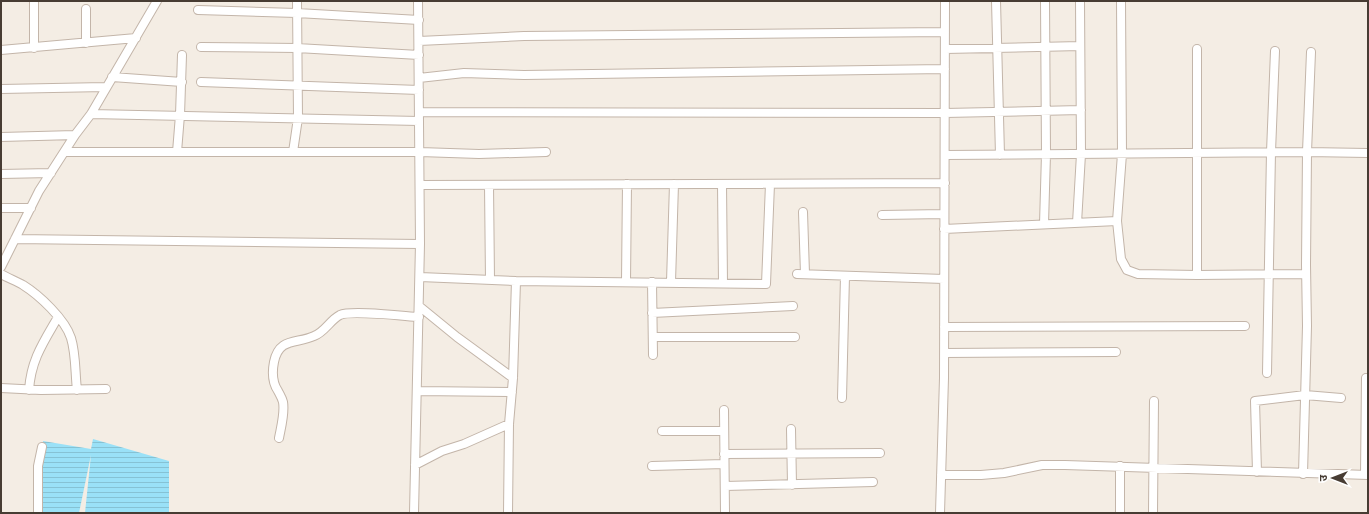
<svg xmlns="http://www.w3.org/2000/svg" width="1369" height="514" font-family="Signika,'Noto Sans Devanagari',sans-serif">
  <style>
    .water { fill: url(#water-rules) }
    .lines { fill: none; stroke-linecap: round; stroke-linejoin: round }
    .street-casing { stroke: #c3b5a9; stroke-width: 10 }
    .street { stroke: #fff; stroke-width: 8 }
  </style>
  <defs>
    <pattern id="water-rules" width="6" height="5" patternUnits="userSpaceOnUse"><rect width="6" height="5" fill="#9ae1f7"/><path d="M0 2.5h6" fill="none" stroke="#86c2d4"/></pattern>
  </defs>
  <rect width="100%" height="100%" fill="#f4ede4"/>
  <path class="water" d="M93,439L169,461V513H85L91,455L79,513H40L43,441L91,449Z"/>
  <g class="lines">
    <g class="street-casing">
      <path id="street" d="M996,1L1000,155
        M1121,1L1122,154L1117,221L1121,259L1127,270L1138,274L1197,275L1306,274
        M86,9V43
        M198,10L297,13L419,20
        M419,41L524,36L945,32
        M201,47L297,48L419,55
        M34,48V1
        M945,49L1080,46
        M1197,49V275
        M1,50L136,38
        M112,77L182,82
        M419,78L464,73L524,75L945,69
        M201,82L419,90
        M1,89L105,87
        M419,112L945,113L1081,110
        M91,114L419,121
        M1,137L75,135
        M65,152H420L479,154L546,152
        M177,152L180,115L182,55
        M293,152L298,118L297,1
        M945,155L1307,152L1368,153
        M1,174L51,173
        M722,184L723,283
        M420,185L945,183
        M489,185L490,280
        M1,208H31
        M803,212L805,274
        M882,215L944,214
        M1077,223L1081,154L1080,1
        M1044,224L1046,154L1045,1
        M944,229L1117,221
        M15,239L420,244
        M1,267L39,191L75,135L91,114L157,1
        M1,274C8,278 16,281 23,285C39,295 65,319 71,338C76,354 75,373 77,390
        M797,274L944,279
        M420,277L516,281L766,284L770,184
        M626,282L627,184
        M652,282L653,355
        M671,282L674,184
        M419,306L457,337L513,378
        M652,313L793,306
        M944,327L1245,326
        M653,337H795
        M944,353L1116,352
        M1267,373L1271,152L1275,51
        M1,388L41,390L106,389
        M29,390C31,360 43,343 58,317
        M417,391L512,392
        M842,398L845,276
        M724,410L725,513
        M791,429L792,485
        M662,431H724
        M279,438C281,427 285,413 283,402C282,398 280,395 278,391C272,382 272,372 274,362C279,337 297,344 314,336C325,332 330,320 340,315C351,310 403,316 419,317
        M724,454L880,453
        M415,465L442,451L464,444L509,424
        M652,466L724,464
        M1120,466V513
        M1257,472L1255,401L1305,395L1341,398
        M1303,474L1307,326L1306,265L1307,152L1311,52
        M941,475H981L1004,473L1042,465H1065L1368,475
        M1365,475L1366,378
        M725,486L873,482
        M38,513V466L42,447
        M414,513L420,244L418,1
        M508,513L509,424L513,378L516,281
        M940,513L944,378L945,1
        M1153,513L1154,401"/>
    </g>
    <use href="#street" class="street"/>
  </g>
  <rect width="1369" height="514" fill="none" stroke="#473c33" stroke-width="4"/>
  <g transform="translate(1333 478) rotate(270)" stroke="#ffffff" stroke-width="3" paint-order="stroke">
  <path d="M0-3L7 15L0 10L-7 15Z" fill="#473c33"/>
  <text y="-6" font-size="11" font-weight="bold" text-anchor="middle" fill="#473c33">उ</text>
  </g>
</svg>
